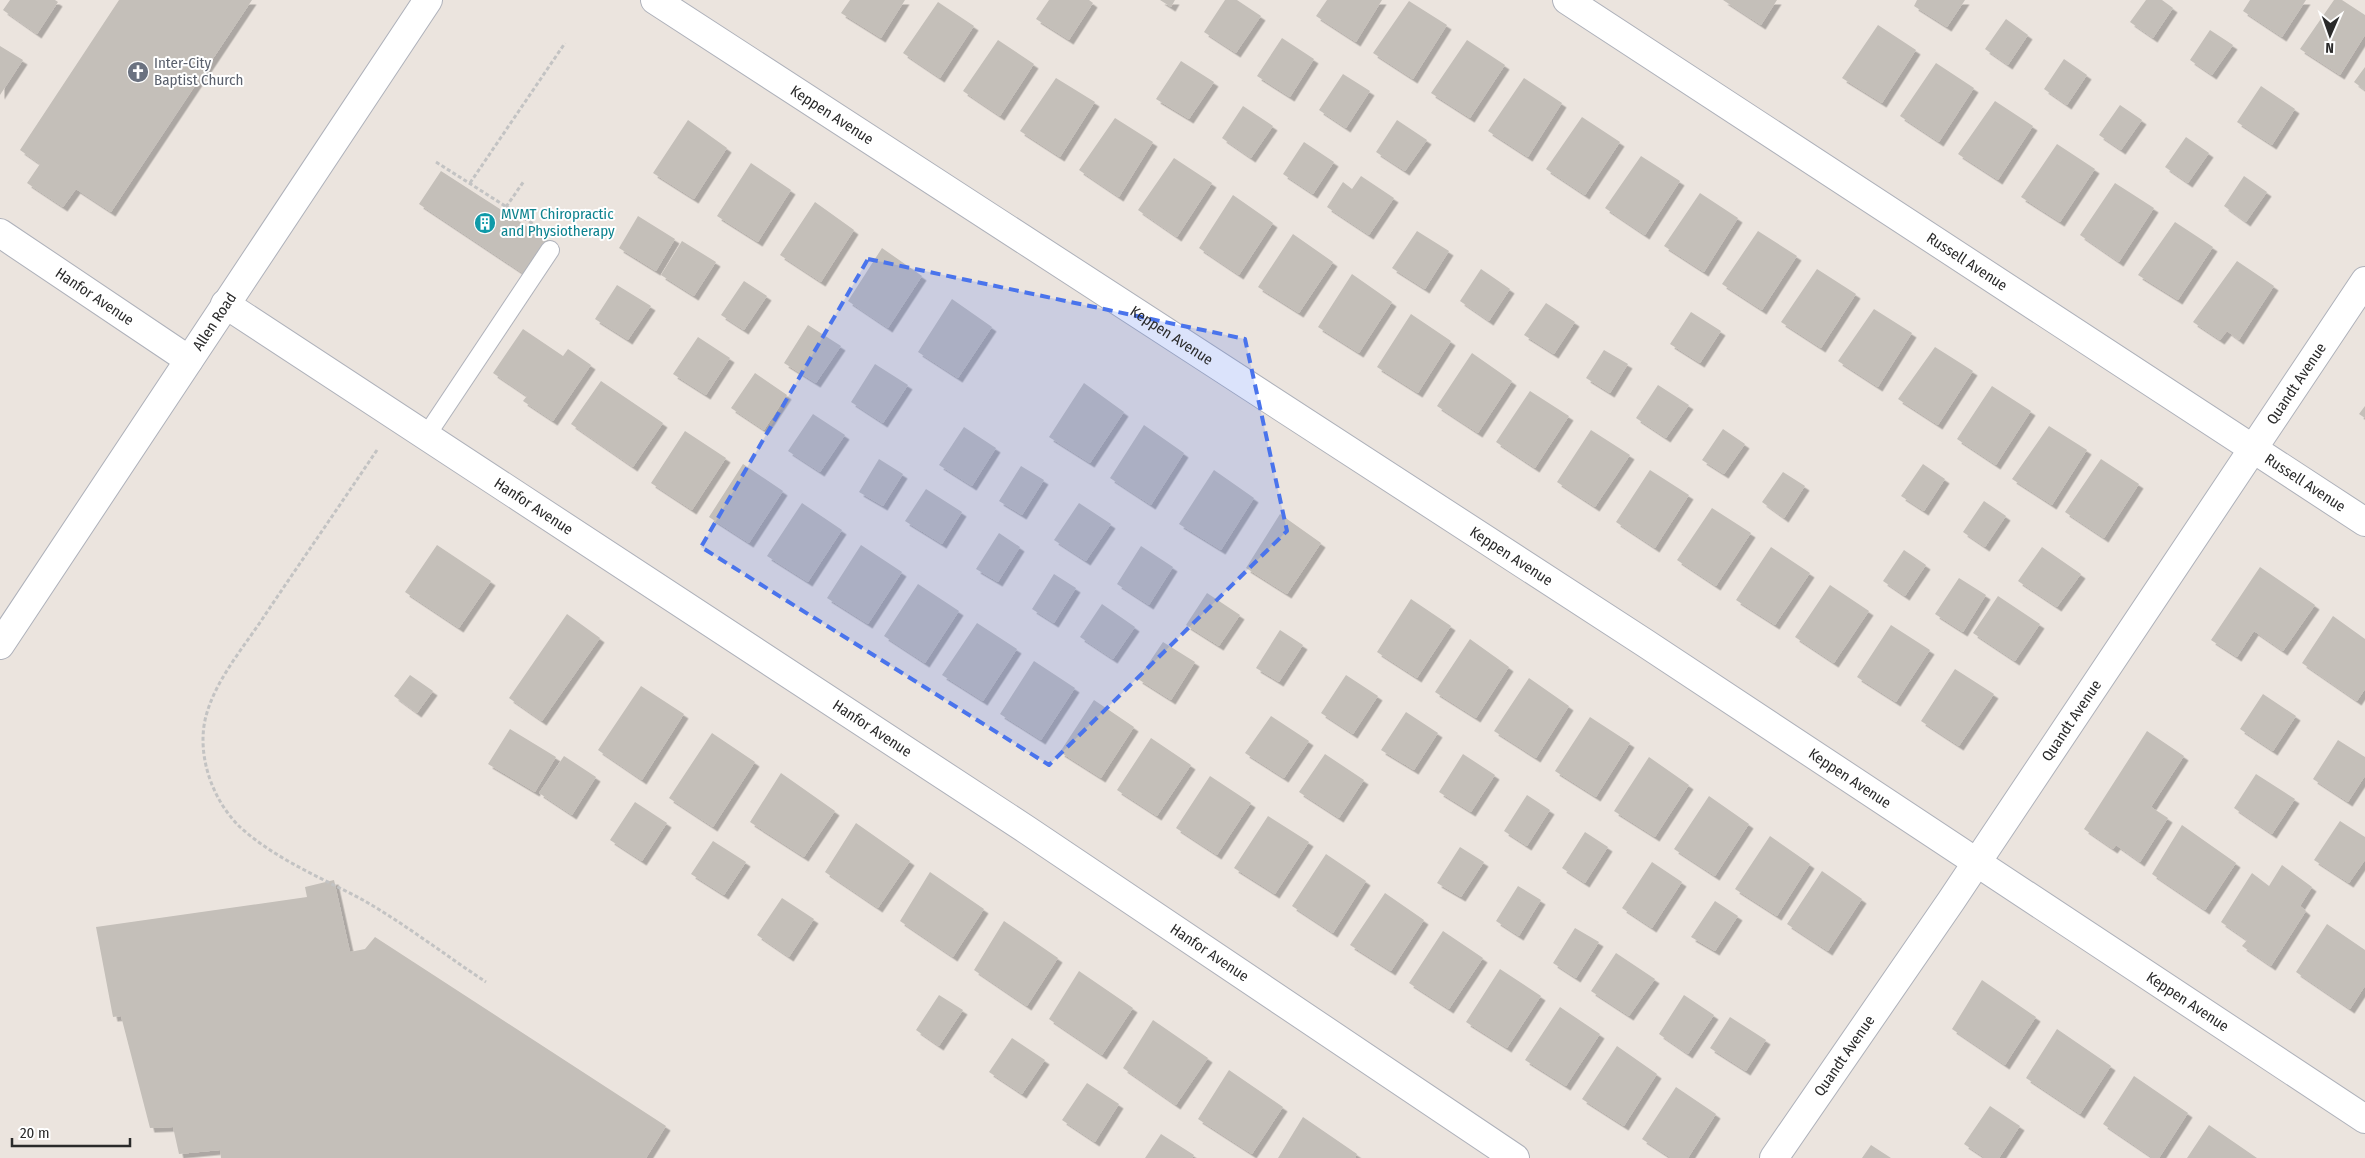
<svg xmlns="http://www.w3.org/2000/svg" width="2365" height="1158" font-family="'Fira Sans Condensed',sans-serif">
  <style>
    .building { fill: #c4bfb9; filter: url(#shadow) }
    .lines { fill: none; stroke-linecap: round; stroke-linejoin: round }
    .lane-casing { stroke: #aeb1ba; stroke-width: 20 }
    .street-casing { stroke: #aeb1ba; stroke-width: 30 }
    .secondary-casing { stroke: #aeb1ba; stroke-width: 30 }
    .path { stroke: #c3c3c3; stroke-width: 3; stroke-dasharray: 4 2.5; stroke-linecap: butt }
    .lane { stroke: #fff; stroke-width: 18 }
    .street { stroke: #fff; stroke-width: 28 }
    .secondary { stroke: #fff; stroke-width: 28 }
    .marked { fill: #4a74ec; fill-opacity: 0.2; stroke: #4a74ec; stroke-width: 4; stroke-dasharray: 10 6; stroke-linejoin: round }
    .labels { text-anchor: middle; stroke-width: 4; stroke-linejoin: round; paint-order: stroke }
    .worship-label { font-size: 15px; fill: #5b616d; stroke: #fff; text-anchor: start }
    .street-label { font-size: 15px; fill: #2a2a2a; stroke: #fff }
    .culture-label { font-size: 15px; fill: #0d838f; stroke: #fff; text-anchor: start }
  </style>
  <defs>
    <filter id="shadow"><feDropShadow dx="4.5" dy="4.5" stdDeviation="0" flood-color="#0004"/></filter>
  </defs>
  <rect width="100%" height="100%" fill="#ebe4de"/>
  <path class="building" d="M10,0H55L58,2L37,34L3,10Z
    M119,0H252L111,212L76,189L63,207L27,183L40,164L20,150Z
    M850,0H905L881,38L841,13Z
    M1049,0H1089L1093,3L1069,40L1036,19Z
    M1160,0H1175L1171,7Z
    M1225,0H1237L1261,16L1236,53L1204,32Z
    M1327,0H1382L1356,42L1316,16Z
    M1723,0H1777L1761,25Z
    M1917,0H1965L1947,27L1914,6Z
    M2146,0H2162L2173,8L2153,38L2130,22Z
    M2250,0H2306L2282,37L2243,11Z
    M2334,0H2342L2365,15V35L2340,75L2300,49Z
    M1409,1L1447,25L1413,79L1373,53Z
    M938,2L974,26L940,78L903,53Z
    M2006,19L2028,35L2008,65L1985,49Z
    M1878,25L1916,50L1882,103L1842,78Z
    M2210,30L2233,45L2212,75L2190,60Z
    M1282,38L1314,59L1290,97L1257,76Z
    M998,40L1034,64L1000,116L963,91Z
    M1467,40L1505,65L1470,118L1431,93Z
    M0,46L23,60L0,95Z
    M2064,59L2087,75L2067,105L2044,89Z
    M1181,61L1214,82L1189,119L1156,99Z
    M1936,63L1974,88L1939,142L1900,116Z
    M2365,67V90L2354,82Z
    M1343,74L1370,91L1346,128L1319,110Z
    M1056,78L1095,102L1060,157L1020,131Z
    M1524,78L1562,103L1528,157L1488,131Z
    M2261,86L2295,109L2272,145L2237,122Z
    M1995,101L2033,126L1998,180L1958,154Z
    M2120,105L2142,120L2121,150L2099,135Z
    M1243,106L1273,126L1251,158L1222,138Z
    M1582,117L1620,142L1585,195L1546,169Z
    M1115,118L1153,142L1119,197L1079,170Z
    M688,120L727,148L694,199L653,173Z
    M1397,120L1427,140L1405,171L1376,152Z
    M2186,137L2209,153L2188,183L2165,167Z
    M1304,142L1334,162L1313,194L1283,174Z
    M2057,144L2095,169L2060,222L2021,197Z
    M1641,156L1680,181L1645,235L1605,208Z
    M1174,158L1212,183L1177,237L1138,210Z
    M751,163L791,190L758,242L717,216Z
    M441,171L551,242L527,276L419,204Z
    M1361,176L1394,198L1369,235L1327,207L1343,182L1352,189Z
    M2244,176L2267,192L2246,222L2224,206Z
    M2115,183L2154,208L2119,262L2080,235Z
    M1700,193L1738,218L1704,272L1664,246Z
    M1233,195L1273,223L1239,275L1199,248Z
    M815,202L854,230L821,282L780,255Z
    M638,216L675,239L656,271L619,248Z
    M2175,222L2213,247L2178,300L2138,275Z
    M1417,231L1449,251L1425,289L1392,268Z
    M1758,231L1797,256L1762,310L1722,284Z
    M1293,234L1333,262L1299,313L1258,287Z
    M682,241L716,262L694,296L661,275Z
    M882,248L922,276L888,328L848,301Z
    M2237,261L2274,286L2239,340L2227,331L2220,340L2193,322Z
    M1481,269L1510,289L1489,321L1460,301Z
    M1817,269L1856,294L1821,348L1781,322Z
    M1352,274L1392,302L1359,353L1318,327Z
    M744,281L767,296L744,330L721,315Z
    M617,285L651,306L628,340L595,319Z
    M952,299L992,327L958,378L918,352Z
    M1546,303L1575,322L1554,354L1524,335Z
    M1874,309L1912,333L1878,387L1838,361Z
    M1691,312L1721,331L1700,363L1670,344Z
    M1411,314L1451,341L1418,393L1377,367Z
    M808,325L841,346L816,383L784,363Z
    M523,329L563,356L568,349L591,365L553,421L523,401L527,396L493,373Z
    M698,337L730,358L706,395L673,374Z
    M1935,347L1973,371L1938,425L1898,399Z
    M1604,350L1628,364L1610,393L1586,378Z
    M1472,353L1512,381L1478,433L1437,406Z
    M875,364L908,385L883,423L851,402Z
    M755,373L787,395L764,430L731,408Z
    M601,381L663,423L633,467L571,424Z
    M1084,383L1124,412L1090,463L1049,437Z
    M1658,385L1689,405L1666,438L1636,418Z
    M1992,386L2031,411L1996,465L1957,439Z
    M1530,391L1569,416L1535,468L1496,442Z
    M2365,406V418L2359,414Z
    M813,414L845,435L820,472L788,451Z
    M1144,425L1184,453L1151,505L1110,478Z
    M2049,426L2087,450L2052,505L2012,479Z
    M964,427L996,448L972,486L939,465Z
    M1723,429L1745,444L1724,474L1702,460Z
    M1591,430L1630,455L1595,507L1557,482Z
    M685,431L726,458L692,510L651,483Z
    M879,459L903,474L883,506L859,492Z
    M2101,459L2139,484L2104,538L2065,512Z
    M743,464L783,491L749,543L709,517Z
    M1923,464L1945,479L1924,511L1901,496Z
    M1021,466L1044,480L1022,515L999,501Z
    M1214,470L1254,498L1221,550L1179,524Z
    M1650,470L1689,495L1655,548L1616,522Z
    M1783,472L1805,486L1784,518L1762,502Z
    M926,489L962,512L942,544L905,521Z
    M1984,501L2006,516L1985,547L1963,532Z
    M802,503L842,530L808,582L767,556Z
    M1079,503L1111,524L1086,561L1054,540Z
    M1712,508L1751,533L1716,586L1677,560Z
    M1280,514L1321,543L1287,594L1246,568Z
    M999,533L1020,547L998,582L976,569Z
    M437,545L491,581L459,628L405,592Z
    M861,545L902,572L868,624L827,598Z
    M1141,546L1173,567L1149,605L1117,584Z
    M1771,547L1810,573L1775,625L1736,600Z
    M2042,547L2081,574L2057,607L2018,581Z
    M1904,550L1926,565L1905,596L1883,581Z
    M2260,567L2315,605L2283,651L2254,631L2237,657L2211,640Z
    M1054,574L1076,588L1054,623L1032,609Z
    M1959,578L1986,595L1963,632L1935,614Z
    M918,584L959,611L925,663L884,636Z
    M1830,585L1869,611L1834,663L1795,637Z
    M1207,593L1240,615L1219,646L1186,625Z
    M1998,596L2040,624L2015,661L1973,633Z
    M1411,599L1451,626L1417,678L1377,652Z
    M1102,604L1135,627L1113,659L1080,637Z
    M567,614L600,638L542,721L509,698Z
    M2333,616L2365,639V689L2357,701L2302,663Z
    M977,623L1017,649L983,701L942,675Z
    M1891,625L1930,650L1896,702L1857,677Z
    M1280,630L1303,645L1279,682L1256,668Z
    M1470,639L1509,667L1476,718L1435,692Z
    M1163,642L1195,662L1171,700L1138,679Z
    M1034,661L1075,688L1041,740L1000,714Z
    M1955,669L1994,694L1959,746L1921,721Z
    M410,675L433,691L417,713L394,696Z
    M1346,675L1378,696L1353,734L1321,713Z
    M1529,678L1569,706L1536,758L1494,731Z
    M641,686L684,714L642,780L598,750Z
    M2263,694L2296,716L2273,751L2240,729Z
    M1094,700L1134,727L1101,778L1060,752Z
    M1406,712L1438,733L1414,770L1381,750Z
    M1271,716L1309,741L1284,778L1245,753Z
    M1590,717L1630,743L1596,797L1555,771Z
    M510,729L556,757L535,792L488,764Z
    M2147,731L2184,756L2151,807L2168,818L2140,862L2116,845L2113,849L2084,829Z
    M712,733L755,762L713,827L669,798Z
    M1151,738L1191,765L1157,816L1117,790Z
    M2338,740L2365,757V776L2348,802L2313,779Z
    M1325,754L1364,780L1339,818L1299,792Z
    M1463,754L1495,775L1471,812L1439,792Z
    M564,756L596,777L572,815L539,793Z
    M1649,757L1689,785L1655,837L1614,811Z
    M781,773L835,811L804,857L750,822Z
    M2256,774L2295,799L2272,834L2234,808Z
    M1210,776L1251,803L1217,855L1176,828Z
    M1527,795L1550,810L1527,846L1504,831Z
    M1709,796L1749,824L1715,876L1674,849Z
    M635,802L667,823L642,861L610,840Z
    M1268,816L1309,842L1275,894L1234,868Z
    M2340,821L2365,837V860L2349,883L2314,860Z
    M856,823L910,861L878,908L825,872Z
    M2182,825L2236,863L2205,910L2152,874Z
    M1585,832L1608,847L1585,883L1562,868Z
    M1770,836L1810,864L1777,916L1735,889Z
    M713,841L746,862L724,895L691,874Z
    M1460,847L1484,862L1461,897L1437,883Z
    M1326,854L1366,881L1333,933L1292,906Z
    M1652,862L1682,882L1652,928L1622,908Z
    M2282,865L2312,887L2300,906L2306,911L2271,966L2242,946L2247,940L2221,922L2252,873L2269,886Z
    M1822,871L1862,899L1828,951L1787,924Z
    M930,872L984,909L953,957L900,921Z
    M334,880L350,952L365,949L375,937L666,1126L646,1158H221L220,1150L179,1154L173,1127L150,1128L121,1016L113,1017L96,927L307,897L305,887Z
    M1518,886L1541,900L1519,936L1496,921Z
    M1385,893L1424,920L1391,971L1350,945Z
    M782,898L814,919L789,957L757,935Z
    M1715,901L1738,916L1715,951L1691,937Z
    M1004,921L1058,958L1027,1006L974,970Z
    M2327,924L2365,950V986L2350,1009L2296,972Z
    M1575,928L1599,942L1576,978L1553,963Z
    M1443,931L1483,958L1449,1009L1409,983Z
    M1616,953L1655,979L1629,1016L1591,991Z
    M1500,969L1541,996L1507,1048L1466,1022Z
    M1079,971L1133,1008L1102,1055L1049,1019Z
    M1982,980L2036,1017L2005,1065L1952,1029Z
    M939,995L963,1010L939,1046L916,1030Z
    M1684,995L1714,1015L1688,1054L1659,1034Z
    M1560,1007L1600,1034L1566,1086L1525,1060Z
    M1730,1017L1766,1040L1746,1071L1710,1048Z
    M1153,1020L1208,1058L1176,1105L1123,1068Z
    M2057,1029L2111,1066L2080,1114L2026,1078Z
    M1012,1038L1045,1060L1022,1094L989,1072Z
    M1617,1046L1657,1074L1624,1126L1582,1099Z
    M1229,1070L1283,1107L1252,1154L1198,1119Z
    M2134,1076L2188,1113L2159,1158H2153L2103,1124Z
    M1087,1083L1119,1104L1095,1142L1062,1120Z
    M1676,1087L1716,1114L1688,1158H1671L1642,1139Z
    M1990,1106L2020,1126L1999,1158H1985L1964,1144Z
    M1303,1117L1357,1154L1355,1158H1278Z
    M2209,1125L2257,1158H2187Z
    M1161,1134L1194,1155L1192,1158H1145Z
    M1871,1145L1891,1158H1862Z"/>
  <g class="lines">
    <g class="lane-casing">
      <path id="lane" d="M426,436L550,250"/>
    </g>
    <g class="street-casing">
      <g id="street">
        <path id="s1" d="M655,0L1645,643L2365,1119"/>
        <path id="s2" d="M1567,0L2365,522"/>
        <path id="s3" d="M0,233L189,360"/>
        <path id="s4" d="M225,304L1027,830L1515,1158"/>
        <path id="s5" d="M1774,1158L1951,901L2365,281"/>
      </g>
    </g>
    <g class="secondary-casing">
      <g id="secondary">
        <path id="s6" d="M0,645L428,0"/>
      </g>
    </g>
    <path class="path" d="M436,162L535,225
      M470,183L565,43
      M506,207L524,181
      M377,450C340,505 302,560 265,615C244,647 216,679 206,716C196,754 212,800 240,827C275,859 322,878 363,900C405,924 445,955 486,982"/>
    <use href="#lane" class="lane"/>
    <use href="#street" class="street"/>
    <use href="#secondary" class="secondary"/>
  </g>
  <path class="marked" d="M868,259L1245,339L1287,531L1049,765L701,547Z"/>
  <defs>
    <g id="church-disc" transform="scale(1.125)"><circle r="9.5" fill="#6b7280" stroke="#fff"/><path d="M-1.2-6h2.4v3.5h3.3v2.4h-3.3V6h-2.4V-.1h-3.3v-2.4h3.3Z" fill="#fff"/></g>
    <g id="building-disc" transform="scale(1.125)"><circle r="9.5" fill="#0f9aa8" stroke="#fff"/><path d="M-4-6H4V6H1V3H-1V6H-4ZM-2.5-4.3h1.7v1.8h-1.7ZM.8-4.3h1.7v1.8H.8ZM-2.5-1h1.7V.8h-1.7ZM.8-1h1.7V.8H.8Z" fill="#fff"/></g>
  </defs>
  <g fill-rule="evenodd">
    <use href="#church-disc" x="138" y="72"/>
    <use href="#building-disc" x="485" y="223"/>
  </g>
  <g class="labels">
    <g class="worship-label">
      <text x="154" y="68">Inter-City<tspan x="154" dy="17">Baptist Church</tspan></text>
    </g>
    <g class="street-label">
      <text dy="5" stroke="none"><textPath href="#s1" startOffset="211">Keppen Avenue</textPath></text>
      <text dy="5" stroke="none"><textPath href="#s2" startOffset="478">Russell Avenue</textPath></text>
      <text dy="5" stroke="none"><textPath href="#s3" startOffset="114">Hanfor Avenue</textPath></text>
      <text dy="5" stroke="none"><textPath href="#s6" startOffset="388">Allen Road</textPath></text>
      <text dy="5" stroke="none"><textPath href="#s1" startOffset="616">Keppen Avenue</textPath></text>
      <text dy="5" stroke="none"><textPath href="#s5" startOffset="934">Quandt Avenue</textPath></text>
      <text dy="5" stroke="none"><textPath href="#s2" startOffset="882">Russell Avenue</textPath></text>
      <text dy="5" stroke="none"><textPath href="#s4" startOffset="369">Hanfor Avenue</textPath></text>
      <text dy="5" stroke="none"><textPath href="#s1" startOffset="1021">Keppen Avenue</textPath></text>
      <text dy="5" stroke="none"><textPath href="#s5" startOffset="529">Quandt Avenue</textPath></text>
      <text dy="5" stroke="none"><textPath href="#s4" startOffset="774">Hanfor Avenue</textPath></text>
      <text dy="5" stroke="none"><textPath href="#s1" startOffset="1426">Keppen Avenue</textPath></text>
      <text dy="5" stroke="none"><textPath href="#s4" startOffset="1179">Hanfor Avenue</textPath></text>
      <text dy="5" stroke="none"><textPath href="#s1" startOffset="1831">Keppen Avenue</textPath></text>
      <text dy="5" stroke="none"><textPath href="#s5" startOffset="124">Quandt Avenue</textPath></text>
    </g>
    <g class="culture-label">
      <text x="501" y="219">MVMT Chiropractic<tspan x="501" dy="17">and Physiotherapy</tspan></text>
    </g>
  </g>
  <g transform="translate(2330 35) rotate(182)" stroke="#ffffff" stroke-width="4" paint-order="stroke">
  <path d="M0-4L9 19L0 12L-9 19Z" fill="#2a2a2a"/>
  <text y="-8" font-size="14" font-weight="bold" text-anchor="middle" fill="#2a2a2a">N</text>
  </g>
  <path d="M12 1138v8h118v-8" fill="none" stroke="#2a2a2a" stroke-width="2.5"/>
  <text x="20" y="1138" font-size="15" fill="#2a2a2a" stroke="#ffffff" stroke-width="4" paint-order="stroke">20 m</text>
</svg>
